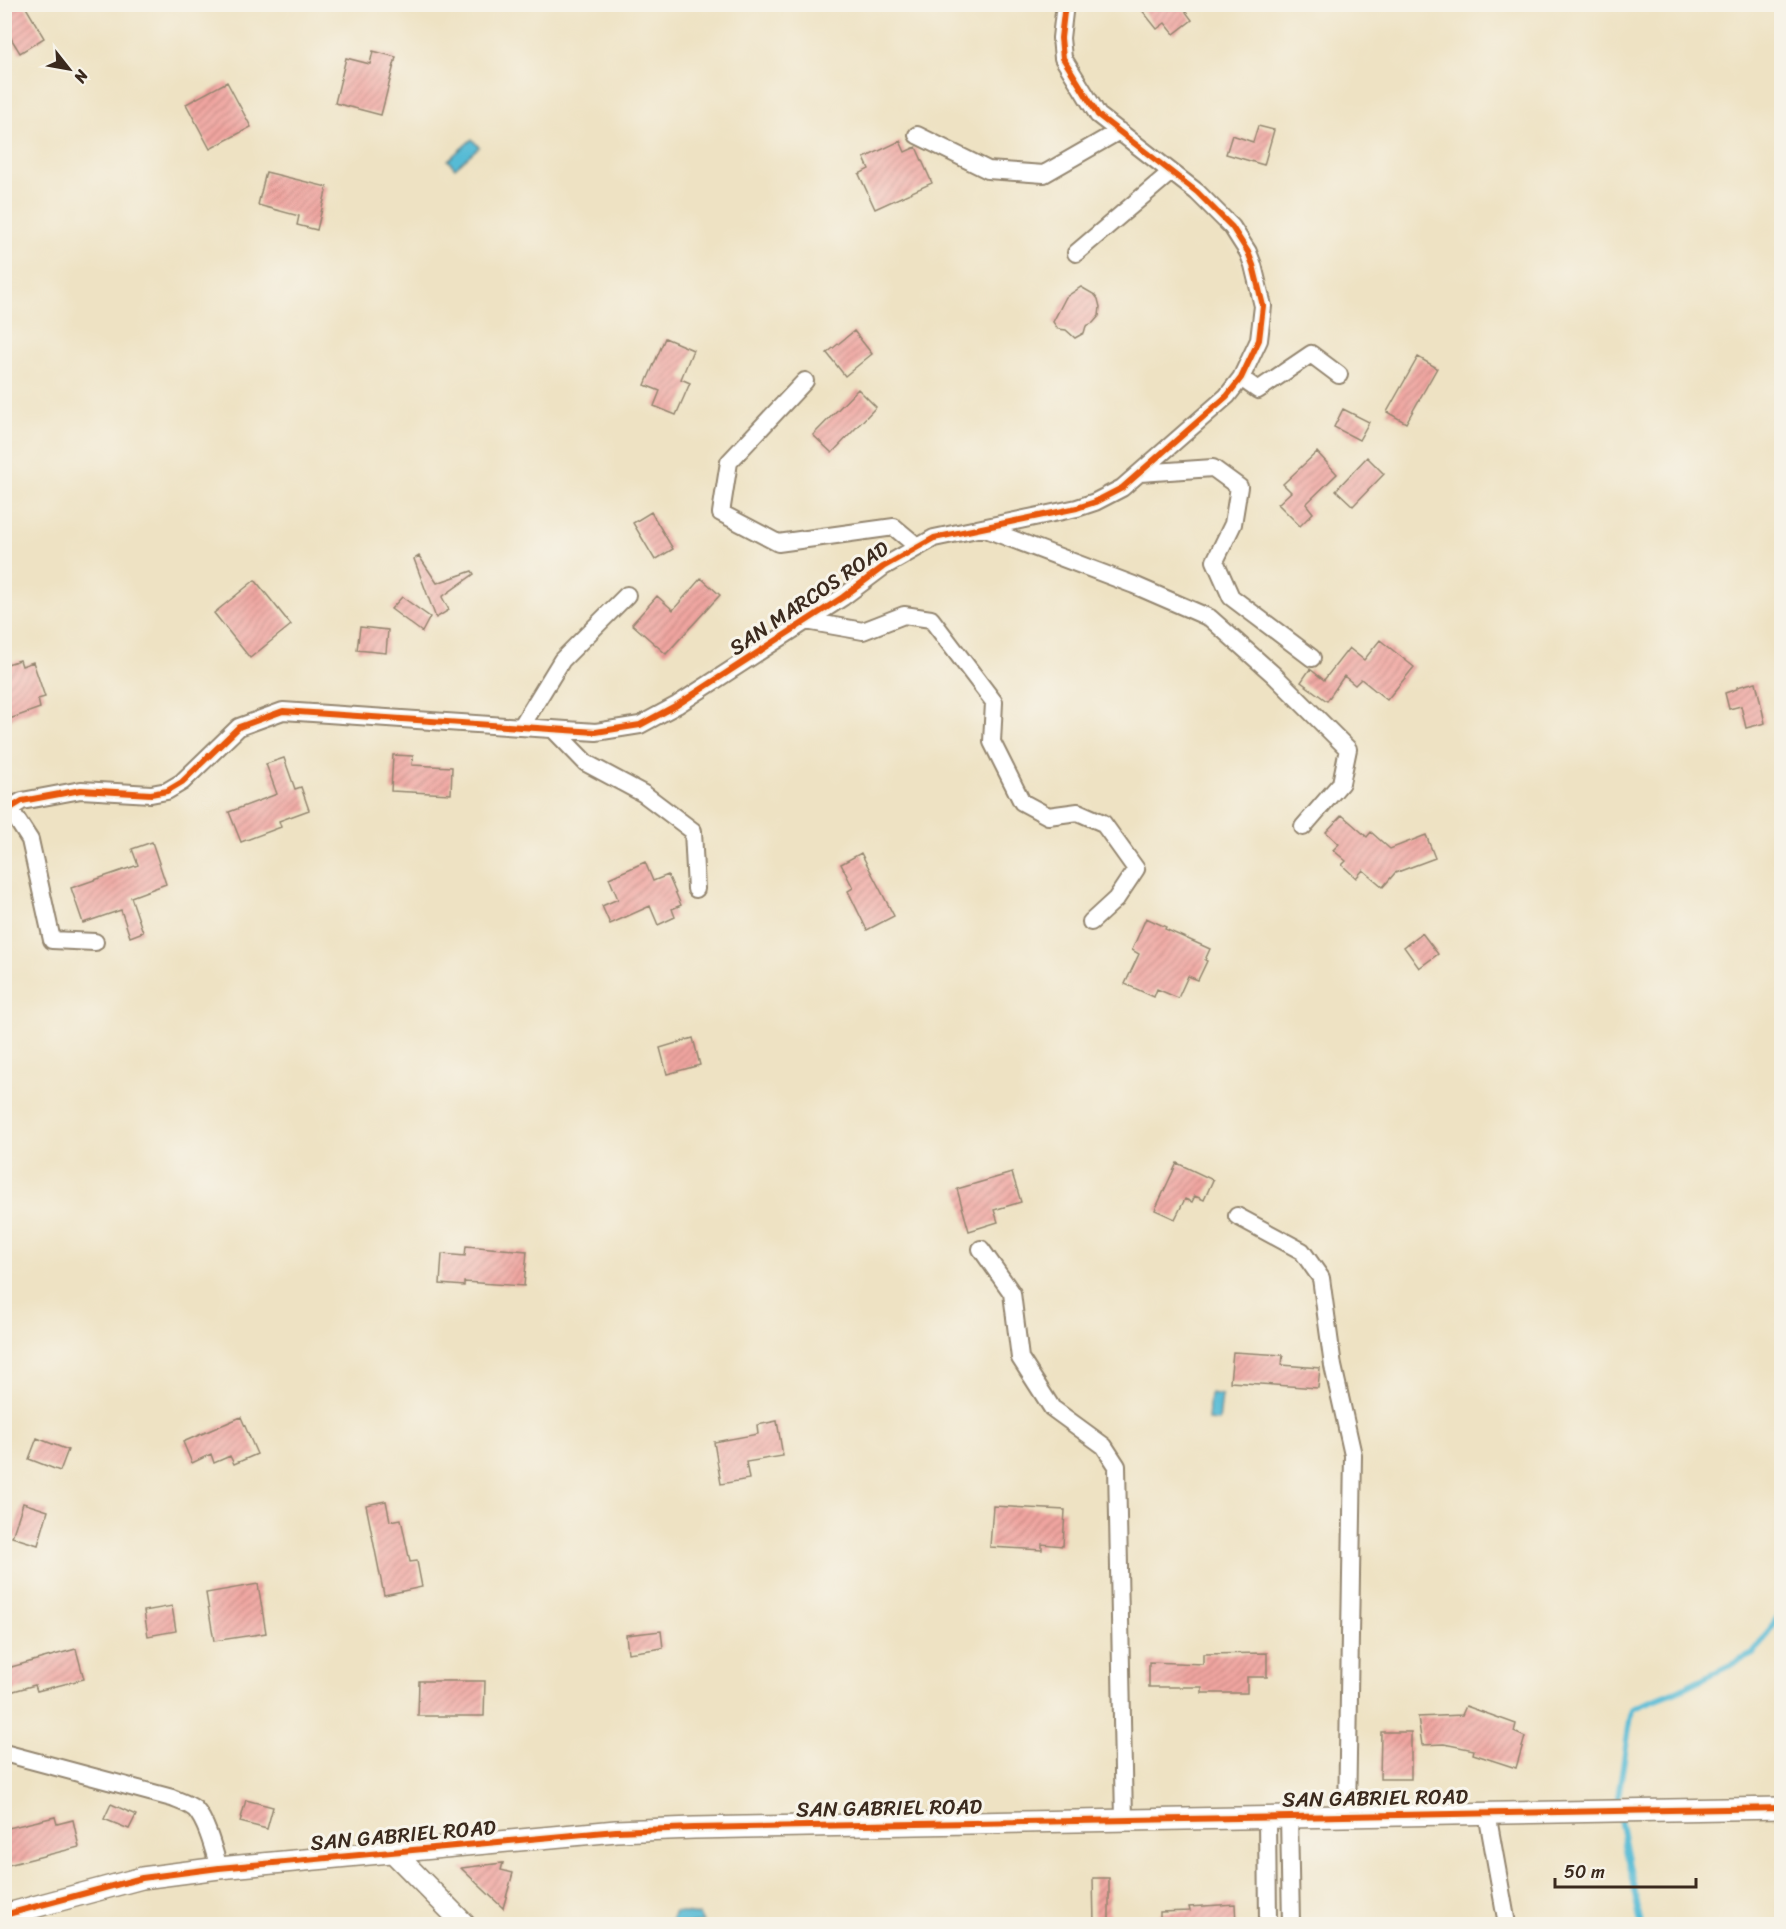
<svg xmlns="http://www.w3.org/2000/svg" width="1786" height="1929" font-family="Sriracha,sans-serif">
  <style>
    .water { fill: #57bbd5; stroke: #49727a; stroke-width: 1.5 }
    .lines { fill: none; stroke-linecap: round; stroke-linejoin: round }
    .stream { stroke: #57bbd5; stroke-width: 6 }
    .building { fill: url(#building-hatch) }
    .minor-casing { stroke: #948670; stroke-width: 20 }
    .tertiary-casing { stroke: #948670; stroke-width: 24 }
    .minor { stroke: #fff; stroke-width: 16 }
    .tertiary { stroke: #fff; stroke-width: 21 }
    .cycleway-casing { stroke: #f7f3e8; stroke-width: 10 }
    .cycleway { stroke: #e8590c; stroke-width: 6 }
    .labels { text-anchor: middle; stroke-width: 6; stroke-linejoin: round; paint-order: stroke }
    .street-label { font-size: 21px; fill: #3b2a1e; stroke: #f7f3e8 }
  </style>
  <defs>
    <pattern id="building-hatch" width="6" height="6" patternUnits="userSpaceOnUse" patternTransform="scale(1.5)"><rect width="6" height="6" fill="#f0a5a0"/><path d="M-1 1l2-2M0 6l6-6M5 7l2-2" fill="none" stroke="#c48782"/></pattern>
  </defs>
  <rect width="100%" height="100%" fill="#f7f3e8"/>
  <filter id="ink" filterUnits="userSpaceOnUse"><feTurbulence type="fractalNoise" baseFrequency=".0167" numOctaves="2"/><feDisplacementMap in="SourceGraphic" scale="12" xChannelSelector="R" yChannelSelector="G"/><feConvolveMatrix kernelMatrix="1 2 1 2 8 2 1 2 1" color-interpolation-filters="sRGB"/></filter>
  <filter id="wash" filterUnits="userSpaceOnUse"><feTurbulence type="fractalNoise" baseFrequency=".008" numOctaves="4" result="noise"/><feDisplacementMap in="SourceGraphic" scale="24" xChannelSelector="R" yChannelSelector="G"/><feGaussianBlur stdDeviation="1.35" result="paint"/><feColorMatrix in="noise" values="0 0 0 0 0 0 0 0 0 0 0 0 0 0 0 0 0 1.4 0 .05"/><feComposite in="paint" operator="in"/></filter>
  <g filter="url(#wash)">
    <rect width="100%" height="100%" fill="#eee2c3"/>
    <path class="water" d="M472,139L479,147L455,168L448,160Z
      M1210,1393L1222,1395L1219,1421L1208,1420Z
      M675,1912L699,1915L703,1923L673,1924L672,1918Z"/>
    <g class="lines">
      <path class="stream" d="M1641,1924L1617,1804L1632,1709L1679,1690L1753,1654L1782,1611"/>
    </g>
    <g id="blocks">
      <path class="building" d="M4,4H24L44,38L20,53L4,27Z
        M1137,4H1180L1192,20L1174,34L1165,23L1157,29Z
        M373,51L396,57L381,115L335,103L346,58L370,64Z
        M227,82L251,127L210,149L186,104Z
        M1258,126L1274,130L1264,165L1226,154L1232,135L1253,142Z
        M900,141L905,152L916,147L932,183L875,209L859,174L869,169L864,158Z
        M266,172L327,187L317,230L297,225L299,216L258,205Z
        M1081,287L1095,295L1098,299L1100,307L1099,316L1093,323L1086,326L1084,333L1075,338L1066,330L1058,329L1053,322L1066,297Z
        M854,331L872,354L845,376L827,353Z
        M665,338L693,350L681,379L690,383L676,415L654,406L660,391L645,385Z
        M1418,357L1437,368L1406,423L1387,412Z
        M858,389L876,407L832,453L813,435Z
        M1343,409L1369,422L1359,440L1334,427Z
        M1317,452L1337,474L1306,504L1313,513L1300,526L1278,504L1291,492L1283,484Z
        M1367,457L1384,474L1353,506L1336,490Z
        M651,512L673,549L655,560L633,523Z
        M419,556L437,583L472,571L474,574L442,597L449,610L436,618L414,559Z
        M701,578L720,595L666,654L632,624L657,596L673,610Z
        M255,580L291,625L250,658L214,613Z
        M402,597L430,617L422,632L391,609Z
        M360,627L388,630L386,653L357,650Z
        M1380,640L1414,667L1387,700L1361,679L1355,685L1344,676L1327,701L1301,682L1310,669L1324,680L1349,648L1364,660Z
        M20,660L22,666L33,662L45,697L38,699L40,708L4,721V665Z
        M1756,682L1765,723L1746,728L1741,706L1729,709L1725,693L1737,689V687Z
        M393,755L413,756L412,765L452,767L451,794L391,791Z
        M284,758L295,789L301,787L309,810L279,821L281,827L241,842L229,812L277,794L266,764Z
        M1342,815L1367,837L1371,832L1390,849L1426,835L1435,858L1395,873L1383,887L1363,870L1356,878L1342,865L1346,861L1333,850L1339,844L1326,832Z
        M152,842L166,884L131,897L143,932L130,937L121,910L83,923L71,888L138,865L132,849Z
        M861,853L894,916L867,930L848,891L853,888L841,864Z
        M645,862L653,881L668,875L681,905L672,909L675,917L658,925L650,906L610,924L602,906L618,899L609,878Z
        M1146,918L1166,927L1165,929L1210,949L1205,960L1207,961L1198,980L1188,976L1178,998L1157,989L1154,997L1125,984L1139,954L1132,950Z
        M1422,933L1438,954L1419,968L1404,947Z
        M693,1038L700,1065L667,1074L660,1048Z
        M1177,1163L1213,1180L1204,1200L1195,1196L1192,1202L1185,1199L1175,1219L1155,1210Z
        M1012,1173L1021,1202L994,1210L998,1222L969,1231L957,1189Z
        M466,1246L527,1251L524,1286L464,1282V1286L440,1284L442,1254L465,1256Z
        M1233,1352L1283,1355L1282,1365L1320,1368L1318,1388L1230,1382Z
        M241,1417L257,1454L234,1464L230,1456L214,1463L211,1454L192,1463L183,1442Z
        M777,1421L783,1456L746,1462L749,1479L721,1484L714,1442L758,1434L757,1425Z
        M37,1438L68,1450L60,1471L29,1459Z
        M386,1501L390,1521L401,1519L410,1562L417,1561L422,1587L384,1595L366,1505Z
        M23,1503L48,1511L38,1545L12,1537Z
        M993,1506L1065,1510L1063,1546L1042,1544V1550L990,1547Z
        M258,1584L266,1633L214,1641L206,1593Z
        M172,1606L176,1631L148,1636L144,1611Z
        M661,1631L663,1648L628,1653L626,1635Z
        M76,1649L84,1679L37,1691L35,1685L10,1692L4,1669Z
        M1267,1653V1677H1247V1693H1202V1687H1149V1662L1203,1664V1654Z
        M419,1681H485L484,1716H418Z
        M1466,1706L1516,1724L1514,1732L1525,1737L1516,1768L1473,1754L1474,1750L1444,1744L1422,1745L1418,1717L1462,1715Z
        M1381,1732H1411V1779H1380Z
        M246,1800L273,1807L267,1829L240,1822Z
        M111,1804L136,1815L129,1829L104,1819Z
        M55,1817L57,1824L73,1820L79,1847L4,1866V1829Z
        M503,1863L501,1870L513,1873L503,1908L461,1868Z
        M1093,1878H1109V1924H1094Z
        M1235,1904L1236,1924H1160V1912L1190,1911L1189,1907Z"/>
    </g>
  </g>
  <g filter="url(#ink)">
    <use href="#blocks" fill-opacity="0" stroke="#948670" stroke-width="1.5"/>
    <g class="lines">
      <g class="minor-casing">
        <path id="minor" d="M917,135L988,170L1044,174L1119,131
          M1076,253L1171,172
          M1241,378L1258,390L1311,354L1339,375
          M805,381L729,462L721,513L778,543L894,527L918,547
          M1140,473L1213,468L1239,487L1233,524L1215,561L1231,597L1312,658
          M983,528L1134,585L1210,618L1274,675L1348,749L1341,783L1303,827
          M806,621L863,631L904,615L931,619L994,702L992,742L1022,802L1048,816L1078,812L1103,823L1136,869L1116,899L1091,922
          M521,727L562,660L627,595
          M553,729L586,763L644,794L693,831L696,889
          M4,796L10,809L30,840L52,940L95,942
          M4,812L22,801L81,790L151,794L167,791L182,782L239,727L283,711L596,732L640,725L677,705L843,597L883,567L934,538L1077,508L1095,502L1122,488L1227,396L1241,378L1259,340L1263,306L1253,265L1248,252L1232,227L1197,192L1098,115L1063,58L1061,38L1065,4
          M1237,1216L1302,1251L1321,1278L1333,1366L1353,1455L1347,1815
          M981,1249L1012,1293L1020,1358L1052,1408L1104,1446L1117,1466L1124,1820
          M4,1753L172,1798C179,1801 189,1804 195,1809C207,1822 214,1851 219,1868
          M1487,1813L1507,1924
          M1289,1816L1291,1924
          M1267,1817L1268,1924"/>
      </g>
      <g class="tertiary-casing">
        <path id="tertiary" d="M394,1853L464,1924
          M4,1915L142,1878L219,1868L616,1831L694,1828L1782,1808"/>
      </g>
      <use href="#minor" class="minor"/>
      <use href="#tertiary" class="tertiary"/>
      <g class="cycleway-casing">
        <path id="cycleway" d="M4,812L22,801L81,790L151,794L167,791L182,782L239,727L283,711L596,732L640,725L677,705L843,597L883,567L934,538L1077,508L1095,502L1122,488L1227,396L1241,378L1259,340L1263,306L1253,265L1248,252L1232,227L1197,192L1098,115L1063,58L1061,38L1065,4
          M4,1915L142,1878L219,1868L616,1831L694,1828L1782,1808"/>
      </g>
      <use href="#cycleway" class="cycleway"/>
    </g>
  </g>
  <g class="labels">
    <g class="street-label">
      <text transform="translate(809 598) rotate(-34)" y="7">SAN MARCOS ROAD</text>
      <text transform="translate(1375 1798) rotate(-1)" y="7">SAN GABRIEL ROAD</text>
      <text transform="translate(889 1808) rotate(-1)" y="7">SAN GABRIEL ROAD</text>
      <text transform="translate(403 1835) rotate(-5)" y="7">SAN GABRIEL ROAD</text>
    </g>
  </g>
  <rect width="1786" height="1929" fill="none" stroke="#f7f3e8" stroke-width="24"/>
  <g transform="translate(69 69) rotate(121)" stroke="#f7f3e8" stroke-width="4.5" paint-order="stroke">
  <path d="M0-4.5L10 22L0 15L-10 22Z" fill="#3b2a1e"/>
  <text y="-9" font-size="16" font-weight="bold" text-anchor="middle" fill="#3b2a1e">N</text>
  </g>
  <path d="M1555 1878v9h141v-9" fill="none" stroke="#3b2a1e" stroke-width="3"/>
  <text x="1564" y="1878" font-size="18" fill="#3b2a1e" stroke="#f7f3e8" stroke-width="4.5" paint-order="stroke">50 m</text>
</svg>
